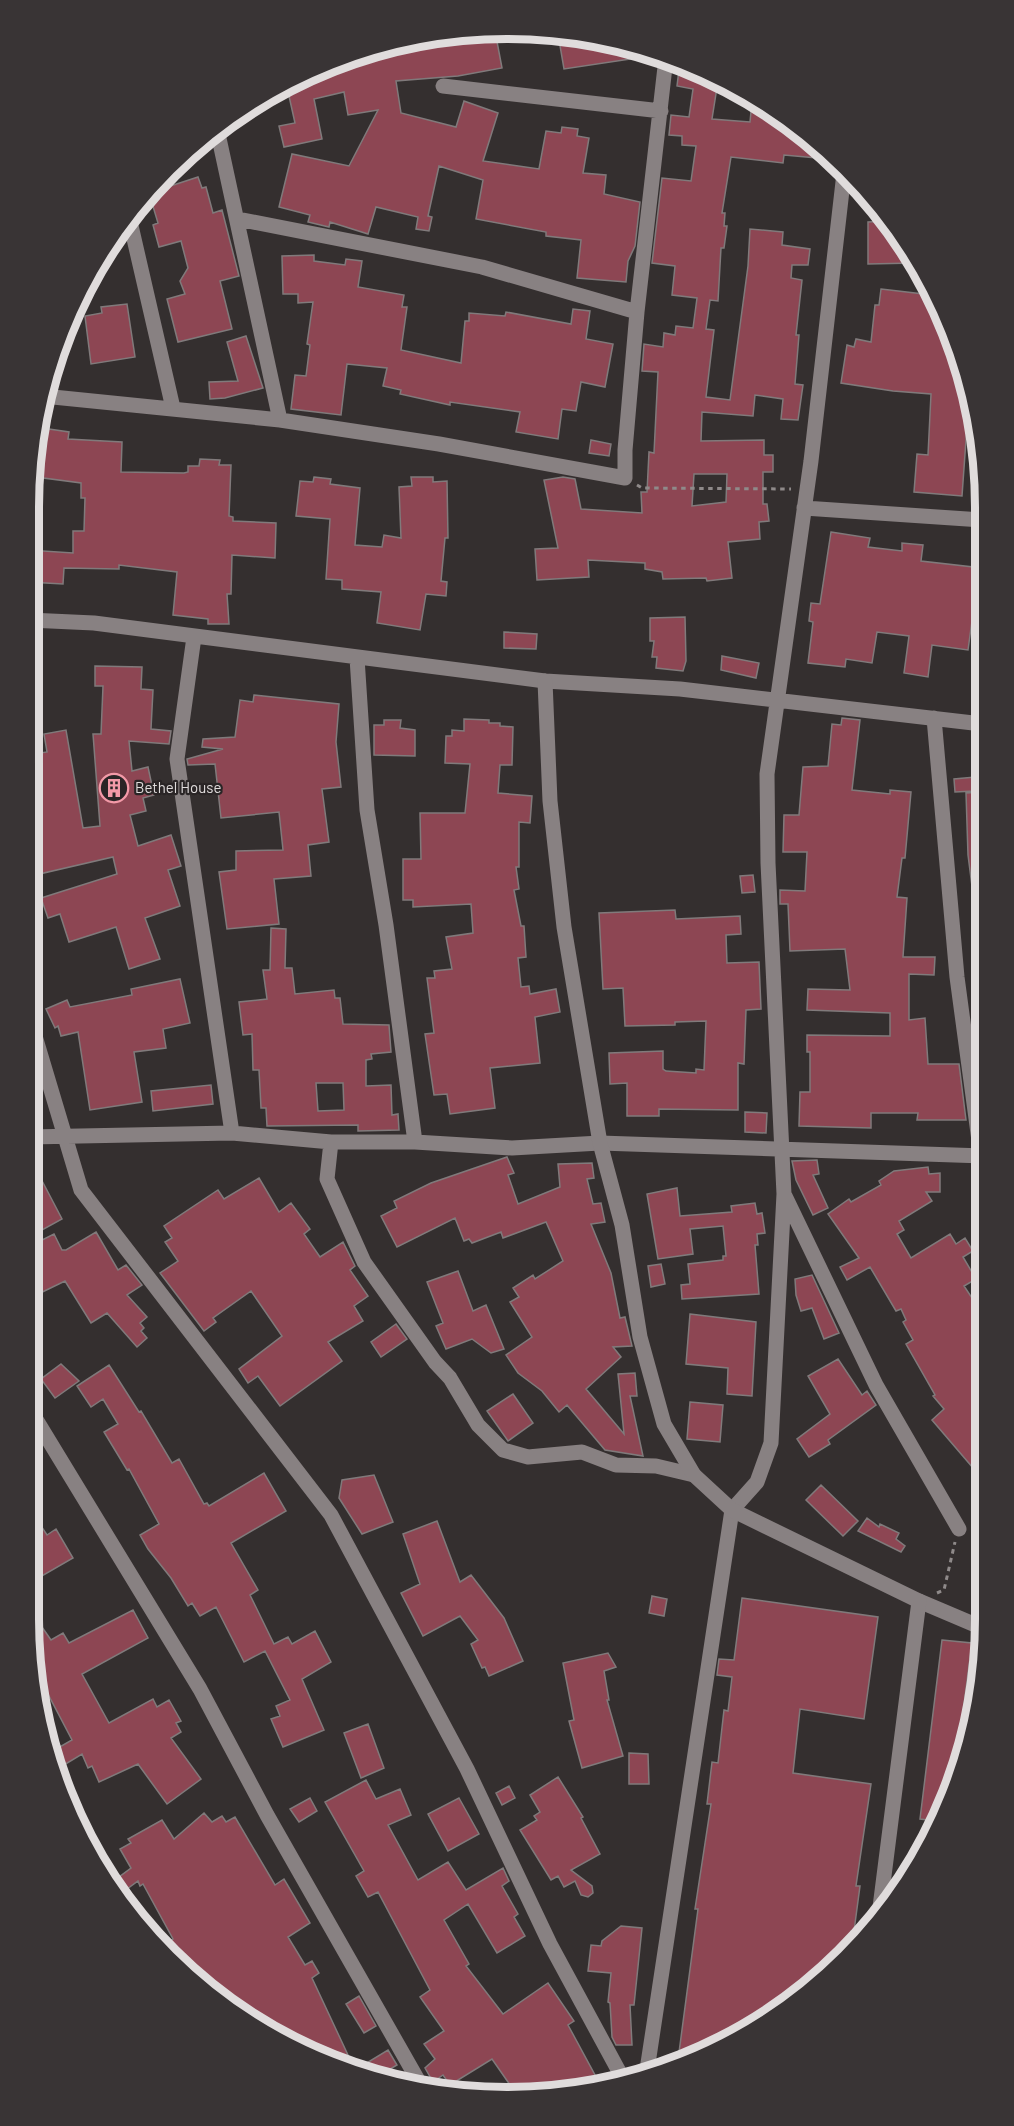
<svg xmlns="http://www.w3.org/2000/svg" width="1014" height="2126" font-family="Barlow,sans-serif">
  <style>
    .building { fill: #8d4653; stroke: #807a7b; stroke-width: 1.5; fill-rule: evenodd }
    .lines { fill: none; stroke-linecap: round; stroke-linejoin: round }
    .path { stroke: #8f8a8a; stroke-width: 3; stroke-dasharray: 4.5 4.5; stroke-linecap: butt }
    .minor { stroke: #888182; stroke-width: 15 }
    .tertiary { stroke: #888182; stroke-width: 15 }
    .labels { text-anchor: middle; stroke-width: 4.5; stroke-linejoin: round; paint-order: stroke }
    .poi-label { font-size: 15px; fill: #e0dcdc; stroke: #2a2526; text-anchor: start }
    .rim { fill: none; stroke: #e0dcdc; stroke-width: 8 }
  </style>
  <rect width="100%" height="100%" fill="#342f2f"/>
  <path class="building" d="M495,31L502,68L458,76L396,81L401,113L456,127L464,101L498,113L483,161L539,169L546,131L561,133L562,127L578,129L577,136L589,138L583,173L606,175L604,194L640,202L635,246L628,261L626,282L577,278L581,240L546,236V232L476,219L483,180L439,166L428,216L432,217L429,231L416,229L418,217L376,207L368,234L330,222L329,227L308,222L310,215L279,207L292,154L349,166L378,110L348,115L344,92L314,99L322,139L284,147L279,126L295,123L289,96L263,103L261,98L324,65L414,38L440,35L441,44L470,42L469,35Z
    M558,34L601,38L657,55L564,69Z
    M680,62L718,81L712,119L750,122L752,101L781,117L779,128L802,131L829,159L784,155L783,163L731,157L722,213H725L724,226H727L724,248H721L718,301L710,300L706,329L714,330L706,397L730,400L748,266L750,229L783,232L782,245L810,249L808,265H792L791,278L802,280L796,335H799L795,384L803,385L798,420L781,419L783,399L755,395L753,416L702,412L701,441L764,440V455H773V472H763V504H767L769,521L759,522L760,539L728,542L732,578L707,581L706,578L663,579L662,572L645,569V563L588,560L589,577L537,580L535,549L558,548L544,480L563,477L575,479L581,509L642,513L641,492H647L649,452L654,453L658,372L642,371L644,344L663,347L664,333L675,335L676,326L693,328L697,298L672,295L675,266L652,263L662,178L691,181L696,146L682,145V136L669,135L671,115L689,117L693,89L677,86ZM694,474H727L726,502L692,506Z
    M198,177L202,188L206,187L213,213L222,210L239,276L220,281L232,329L178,342L167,299L185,294L180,281L188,268L181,241L159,247L153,225L158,223L149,193Z
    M890,221L903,244L914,263L868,264V222Z
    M314,255V261L345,265L346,259L362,261L358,287L404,295L402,307H407L401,350L461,363L465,321H469V313L505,316L506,312L571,324L573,309L590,311L586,339L613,344L605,387L581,382L576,411L562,409L558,439L516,432L520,412L450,402V405L400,394L401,390L383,386L387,368L347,364L341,415L291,409L295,375L306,376L310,345L307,344L313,302L298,303V294H283L282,256Z
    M881,289L932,295L949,324L969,398L962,496L914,492L917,454L928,455L931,394L893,391L841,383L847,345L854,347L856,339L871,342L875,305H879Z
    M127,304L135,357L91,364L85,316L102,313L101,307Z
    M246,336L263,388L225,398L210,399L209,382L238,381L227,342Z
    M42,428L69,432L68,439L122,442L121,472L184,473L188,472V466H199L200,459L220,460L219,465H231L229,516L233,517V521L276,523L275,558L232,555L231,594H227L229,624H208V619L173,615L177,572L119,565V569L64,568L63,584L28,582V550L73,553V531H84L85,498H81V483L36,477L38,463L33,462L35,440H41Z
    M591,440L611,444L609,456L589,453Z
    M314,477L331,479L330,484L360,488L355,545L382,547L384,535L401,538L399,487L412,486L411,477H433V482L447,481L448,538H445L441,581L447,582L446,596L426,594L420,630L377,623L381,592L342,589V580L326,579L330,519L296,516L300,481L313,482Z
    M831,532L870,538L868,547L902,551V543L923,545L921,561L982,568V600L975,599L968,650L932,645L928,677L904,673L909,636L877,632L872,663L846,659L845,667L808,663L813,622L809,621L811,603L820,604Z
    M685,617L686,661L683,671L656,668L657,657H652L654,641H650V618Z
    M504,632L537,634L536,649L504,648Z
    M722,656L759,663L756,678L721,670Z
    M95,666L142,667L141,689L153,690L151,729L171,731L169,744L129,741L132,771L148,767L154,795L143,798L146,811L130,815L138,846L171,835L181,866L168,870L180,906L145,918L160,959L129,969L116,927L69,942L60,914L48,918L41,898L117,874L113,857L35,875L28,852V791L33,790L28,755L47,752L44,734L66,730L83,828L100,826L93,734H101L103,686H95Z
    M254,695L339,704L336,742L341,787L322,789L329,842L308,845L311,876L274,879L279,924L227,929L219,872L236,870V851L283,850L279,812L221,818L215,764L188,765L187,759L223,749L202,747L203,739L235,737L240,700L253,702Z
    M842,718L860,720L852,790L890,794V790L911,792L905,858H902L897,897L907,898L903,957H935L934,975L909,974V1020L925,1018L928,1064H959L966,1120H917L918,1113H871V1128L799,1126L800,1092H810V1052H807V1035L890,1036V1013L807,1010L808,989L850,990L845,949L790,951L788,904H780V890L805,891L807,852H783L784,815H799L803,767L828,766L832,724L841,725Z
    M464,719L489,720V723H500V726L513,727L512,765H500L498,793L532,796L530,823L519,822V867H516L519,889L514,890L521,926H524L526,957L518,958L521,987L529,986L530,994L556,989L560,1012L535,1017L540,1063L490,1068L495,1108L450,1114L447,1094L434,1095L425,1034L434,1033L427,978H435L434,971L452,969L446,937L473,933L471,904L413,907V900H403V859H421L420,813H465L470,764L445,763L446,736H452V730L464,731Z
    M384,720H401L400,728L415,730V756L374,755V725H384Z
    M975,777V791L955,792L954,779Z
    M983,792V901L974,902L968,855L966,793Z
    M753,875L755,892L742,893L740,876Z
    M675,910L676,919L740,916L741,934L726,935L727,963L759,962L761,1009L746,1010L744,1064L738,1063V1110L659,1109V1116H627V1083L610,1084L609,1053L663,1051V1069L666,1071L696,1073V1069L704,1070L706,1021L675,1022V1025L625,1026L623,988L603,989L599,913Z
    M271,928L286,929L285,968H292L295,994L334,990L335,998H340L343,1024L389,1025L391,1052L371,1054L372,1059L366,1060V1086L391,1085L392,1115L398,1114L399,1130L358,1131V1125L267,1126L266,1108H261L259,1070H253L252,1034L243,1035L239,1002L267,999L263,970H270ZM316,1083H343L344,1110L318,1111Z
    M180,979L190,1023L163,1029L166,1048L134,1052L142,1102L90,1110L78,1032L61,1036L58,1026L55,1028L46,1009L67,1000L70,1007L132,995L131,989Z
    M211,1085L213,1104L153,1111L151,1091Z
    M28,1099H42V1116H28Z
    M745,1112L767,1113L766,1133L745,1132Z
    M507,1157L514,1173L508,1175L518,1204L560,1187L558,1164L592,1163L594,1178L587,1179L593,1204L601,1203L605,1222L591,1224L611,1273L620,1318L625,1317L632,1346L613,1347L621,1357L586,1389L624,1434L618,1374L635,1373L637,1396H630L643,1456L605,1450L567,1405L559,1412L542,1391L518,1373L506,1355L532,1337L510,1302L519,1297L513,1288L533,1275L535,1279L563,1261L546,1222L503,1238L501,1232L472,1243L469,1239L464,1241L455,1218L397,1247L381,1216L397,1208L394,1201L431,1183Z
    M817,1160L819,1174L813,1175L828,1208L813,1215L796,1180L792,1161Z
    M928,1167L929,1174L940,1173V1192H926L932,1201L899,1221L904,1230L897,1234L911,1258L950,1234L956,1244L965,1238L973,1251L963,1257L976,1279L964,1286L984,1316L985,1482L932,1420L944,1409L933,1396L935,1395L906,1344L913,1340L903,1322L906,1320L901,1309L896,1311L870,1267L847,1280L840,1267L859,1258L828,1214L849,1199L851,1202L881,1185L879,1181L894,1171Z
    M39,1175L62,1219L42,1230L28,1204V1180Z
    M259,1178L279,1212L291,1203L310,1229L304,1234L320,1257L343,1242L355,1266L350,1270L368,1296L354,1306L363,1321L328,1342L342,1361L280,1406L258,1376L248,1383L239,1369L282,1336L251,1291L213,1318L216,1322L204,1331L160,1273L178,1261L165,1242L172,1238L164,1226L218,1190L224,1199Z
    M677,1188L680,1216L732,1212L731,1206L755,1203L757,1214L762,1213L765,1233L757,1234L758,1245H755L759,1294L682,1299L681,1285L690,1284L688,1264L723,1260V1256H726L723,1226L690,1229L693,1254L658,1259L647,1194Z
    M96,1232L118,1270L126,1265L142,1285L127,1295L147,1317L140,1323L144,1328L141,1331L147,1338L137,1347L107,1313L91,1323L65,1281L28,1299V1247L54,1234L62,1250H66Z
    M661,1264L665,1284L651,1287L648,1266Z
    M458,1271L473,1311L486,1305L504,1349L491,1353L472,1339L446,1349L436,1326L443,1323L427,1282Z
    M812,1275L839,1333L824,1339L812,1308L801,1311L796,1295L795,1279Z
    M690,1314L756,1322L752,1396L727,1394L728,1368L686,1364Z
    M396,1324L407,1339L381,1357L371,1342Z
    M838,1359L862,1395L867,1391L876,1405L828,1440L830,1444L809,1457L797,1439L830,1414L808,1376Z
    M61,1364L79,1381L55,1398L41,1379Z
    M109,1365L139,1412L141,1411L172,1463L179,1459L204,1504L207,1503L209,1506L264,1473L286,1511L231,1543L258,1590L250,1595L274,1644L288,1637L292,1644L315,1631L331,1662L302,1679L324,1730L283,1747L271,1719L280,1716L276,1706L290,1700L265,1651L244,1662L216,1607L200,1616L192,1603L188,1606L171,1578L148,1549L140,1535L159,1524L129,1469L127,1470L104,1432L118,1424L103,1399L91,1407L77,1386Z
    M513,1394L533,1423L508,1441L487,1411Z
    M690,1402L723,1405L720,1442L687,1439Z
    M374,1475L393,1522L362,1534L339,1498L342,1480Z
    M821,1485L858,1521L843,1536L806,1500Z
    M28,1506L47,1535L56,1529L73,1558L28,1584Z
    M867,1518L879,1527L880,1524L899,1533L896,1539L905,1546L901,1552L858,1531Z
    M437,1521L460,1582L471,1575L504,1618L523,1661L489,1676L485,1667L482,1668L471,1644L478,1640L460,1616L423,1636L401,1593L420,1584L403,1534Z
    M652,1596L667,1599L664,1616L649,1613Z
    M742,1598L878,1617L864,1719L800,1709L793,1773L871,1784L856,1886H860L854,1931H851L848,1952L798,1999L719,2048L678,2060L698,1909H695L711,1804H707L712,1762L718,1763L724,1710L728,1711L732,1677L717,1675L719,1659L734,1660Z
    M28,1607L51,1640L63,1633L69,1643L133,1610L148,1638L82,1674L109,1723L153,1699L157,1707L169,1700L181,1721L176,1723L181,1732L171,1738L201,1779L167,1804L138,1764L99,1782L92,1766L88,1768L82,1754L54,1771L51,1752L72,1740L38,1675Z
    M942,1640L972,1643L953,1788L949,1802L937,1821L920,1819Z
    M608,1653L616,1667L604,1671L609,1700H607L623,1756L582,1768L569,1721L574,1720L563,1663Z
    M368,1724L384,1768L361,1778L344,1733Z
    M629,1753L648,1754L649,1784H629Z
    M558,1777L583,1817L581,1818L600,1854L571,1870L592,1886L593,1893L588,1897L581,1895L575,1881L564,1887L558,1876L551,1880L520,1830L537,1820L534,1816L540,1812L530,1795Z
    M366,1780L376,1799L400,1789L411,1815L388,1825L418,1880L448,1862L466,1890L503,1868L509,1881L502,1886L518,1914L514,1917L525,1936L497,1953L468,1904L444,1920L469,1964L466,1966L503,2014L548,1983L574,2021L568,2025L595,2075L562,2093L515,2092L492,2059L450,2085L443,2075L433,2082L425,2068L435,2059L424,2044L444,2031L420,1997L430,1990L378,1892L368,1897L356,1876L364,1871L325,1802Z
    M509,1786L515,1798L502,1805L496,1793Z
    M310,1798L317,1811L299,1822L290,1809Z
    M459,1798L479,1834L448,1851L428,1814Z
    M204,1813L212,1822L222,1816L226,1822L235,1817L275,1885L284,1879L310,1923L288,1937L305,1965L312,1961L319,1973L312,1978L355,2070L324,2061L241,2017L185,1964L170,1941L173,1939L143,1884L140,1886L138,1881L123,1892L115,1880L131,1868L120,1849L131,1843L128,1839L162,1820L174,1839Z
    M621,1926L642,1928L634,2005H630L632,2045H616L612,2037L610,2003L608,2002L611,1973L588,1971L591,1945L601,1946L602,1941Z
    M359,1996L376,2026L364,2033L346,2004Z
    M388,2050L397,2065L377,2077L355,2070Z"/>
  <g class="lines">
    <path class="path" d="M637,485L642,488L791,489
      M937,1593L944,1590L955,1542"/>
    <path class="minor" d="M443,86L661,111
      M217,129L280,420
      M129,217L173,408
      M238,219L482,267L637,312
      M43,396L280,420L439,444L625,478V450L637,312L666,58
      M804,508L982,520
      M29,620L94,623L545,681L680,689L982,724
      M194,637L177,759L232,1133
      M357,658L367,810L386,925L415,1142
      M934,718L957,977L984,1178
      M29,1016L81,1190L331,1515L467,1769L550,1944L622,2077
      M29,1137L232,1133L331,1142H415L512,1148L600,1143L984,1156
      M331,1142L327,1179L364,1262L435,1362L450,1378L478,1425L503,1450L528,1457L582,1452L616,1465L656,1466L694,1475
      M785,1196L876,1385L959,1529
      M29,1408L200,1689L267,1815L423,2089
      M919,1601L985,1629
      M647,2070L732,1510L757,1482L771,1443L784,1194L768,863L767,774L811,461L844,173"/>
    <path class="tertiary" d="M545,681L550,801L564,927L600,1143L622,1225L640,1337L664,1424L694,1475L732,1510L919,1601L879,1915"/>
  </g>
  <defs>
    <g id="building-ring" transform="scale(1.5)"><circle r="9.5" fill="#2a2526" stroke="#f39aa8" stroke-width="1.5"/><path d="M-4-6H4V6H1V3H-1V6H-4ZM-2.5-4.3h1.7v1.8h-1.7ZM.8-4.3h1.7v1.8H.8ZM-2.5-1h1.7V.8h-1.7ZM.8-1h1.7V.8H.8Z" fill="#f39aa8"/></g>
  </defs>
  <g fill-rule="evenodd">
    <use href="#building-ring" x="114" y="788"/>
  </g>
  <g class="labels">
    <g class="poi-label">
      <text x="135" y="793">Bethel House</text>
    </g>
  </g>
  <path d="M0 0H1014V2126H0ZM507 39H507A468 468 0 0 1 975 507V1619A468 468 0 0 1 507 2087H507A468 468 0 0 1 39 1619V507A468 468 0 0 1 507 39Z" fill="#393435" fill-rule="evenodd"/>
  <path class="rim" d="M507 39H507A468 468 0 0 1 975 507V1619A468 468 0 0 1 507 2087H507A468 468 0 0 1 39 1619V507A468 468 0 0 1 507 39Z"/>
</svg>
